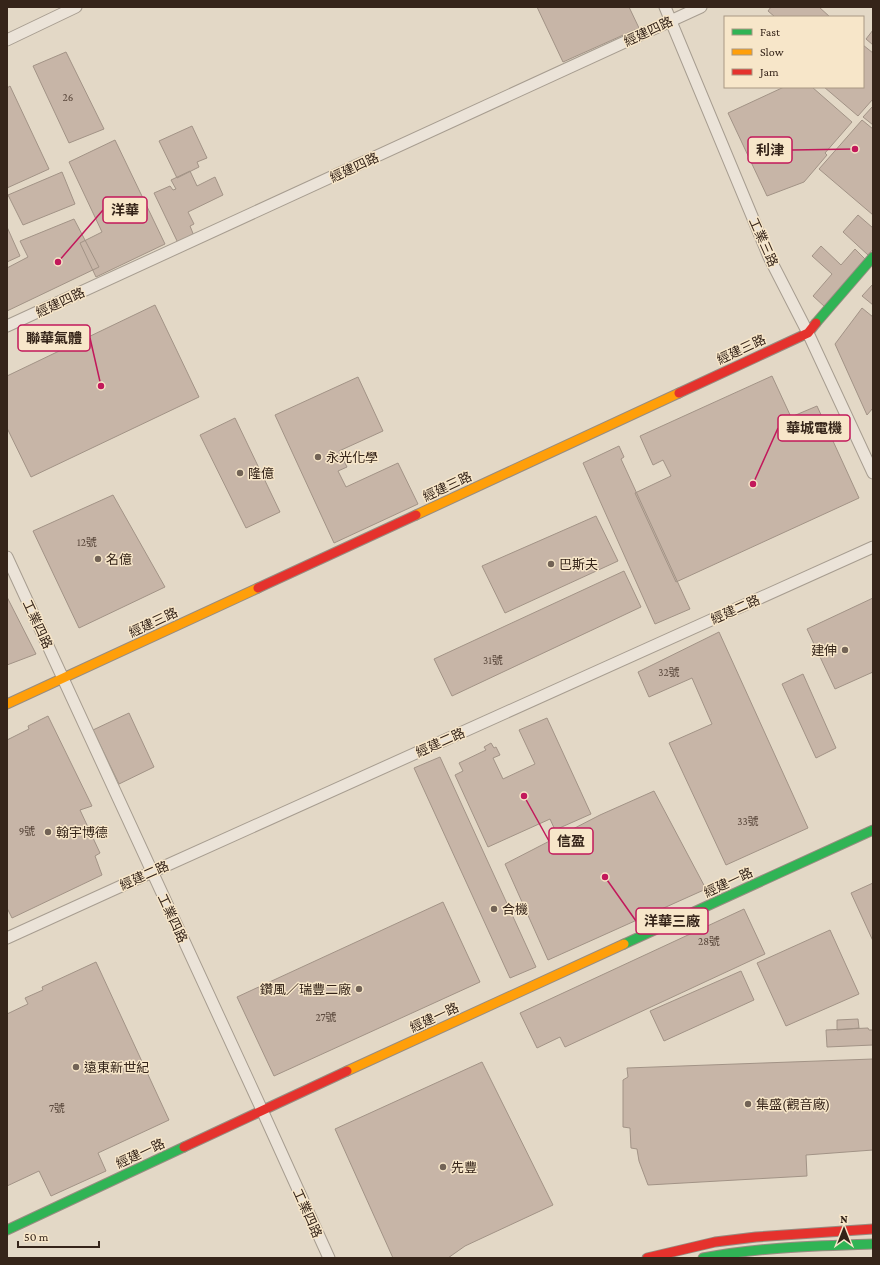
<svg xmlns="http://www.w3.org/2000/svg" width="880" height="1265" font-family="'Crimson Pro','Noto Sans TC',serif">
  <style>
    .building { fill: #c7b5a7; stroke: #a29386 }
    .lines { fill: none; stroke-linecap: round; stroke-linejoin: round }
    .street-casing { stroke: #a79d90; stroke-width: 13 }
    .fast-casing { stroke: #978c80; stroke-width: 11 }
    .slow-casing { stroke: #978c80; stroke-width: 11 }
    .jam-casing { stroke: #978c80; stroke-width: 11 }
    .street { stroke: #ebe3d8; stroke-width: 11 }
    .fast { stroke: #30b455; stroke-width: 9 }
    .slow { stroke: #ff9f0a; stroke-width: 9 }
    .jam { stroke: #e5322d; stroke-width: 9 }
    .poi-dot { fill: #726356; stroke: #f7e6c9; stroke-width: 1.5 }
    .labels { text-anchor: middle; stroke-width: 3; stroke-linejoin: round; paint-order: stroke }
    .number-label { font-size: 11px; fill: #5a483c }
    .street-label { font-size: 13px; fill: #352419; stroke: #f7e6c9 }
    .poi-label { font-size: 13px; fill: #352419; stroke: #f7e6c9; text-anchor: start }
    .leader { fill: none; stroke: #c2185b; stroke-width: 1.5 }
    .callout-dot { fill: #c2185b; stroke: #f7e6c9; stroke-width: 1.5 }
    .callout { fill: #f7e6c9; stroke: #c2185b; stroke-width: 1.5 }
    .callout-label { font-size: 14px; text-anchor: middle; font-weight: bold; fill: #352419 }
  </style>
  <rect width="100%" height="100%" fill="#e3d8c6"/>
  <path class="building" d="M537,7H629L639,28L563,62Z
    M771,7H819L830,17H775L768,11Z
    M873,30V45L866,39Z
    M863,45L873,53V99L858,116L824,87H863Z
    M66,52L104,129L69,143L33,66Z
    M10,86L49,169L7,188V88Z
    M784,87H812L852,122L825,153L827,155L804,182L767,196L728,113Z
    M873,106V125L863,117Z
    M862,120L873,129V215L819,169Z
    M192,126L207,158L197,162L199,167L177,178L159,141Z
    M115,140L165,244L96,277L80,243L102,232L69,162Z
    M190,171L197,186L215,177L223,195L188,212L194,224L190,226L194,236L178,243L154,193L170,186L173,190L176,189L171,180Z
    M62,172L75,204L23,225L8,195Z
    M858,215L873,228V249L868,255L843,232Z
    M74,219L99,267L7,311V268L28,257L20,241Z
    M7,227L20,256L7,262Z
    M821,246L841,265L855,249L867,261L825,307L813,296L832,274L812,256Z
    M873,284V305L862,296Z
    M155,305L199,397L31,477L7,428V376Z
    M862,308L873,317V408L867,415L835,344Z
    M772,376L791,417L817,406L859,498L676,582L635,493L671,476L663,460L653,465L640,436Z
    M358,377L383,431L339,451L347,467L338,471L346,487L398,463L418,504L334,543L275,415Z
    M235,418L280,512L246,528L200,435Z
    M619,446L624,457L621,459L690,609L655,624L583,463Z
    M113,495L165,587L79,628L33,531Z
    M596,516L618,561L505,613L482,566Z
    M624,571L641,607L452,696L434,659Z
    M7,597L36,654L7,665Z
    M873,598V672L835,689L807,629Z
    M719,632L808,828L726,865L669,743L712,724L692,678L649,697L638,672Z
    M803,674L836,748L816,758L782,684Z
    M129,713L154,767L119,784L93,730Z
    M48,716L92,806L80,810L100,853L95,856L102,875L12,918L7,908V740L29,729L28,726Z
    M547,718L591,814L555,830L550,819L488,847L455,775L463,771L459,763L486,750L484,747L491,743L494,748L496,747L500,755L493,758L503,779L535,764L519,730Z
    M440,757L536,967L510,978L414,768Z
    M654,791L706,889L548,960L505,864L600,815Z
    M873,883V941L851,893Z
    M443,902L480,982L274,1076L237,997Z
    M744,909L765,954L565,1047L560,1037L537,1048L520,1013Z
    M830,930L859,994L786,1026L757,963Z
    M96,962L169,1120L98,1153L106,1171L51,1196L39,1171L7,1186V1014L28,1004L25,998L43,990L42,987Z
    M741,971L754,1000L664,1041L650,1011Z
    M858,1019L859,1028L837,1030V1020Z
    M868,1028L869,1030H873V1045L827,1047L826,1030Z
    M873,1059V1150L806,1155L807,1176L648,1185L639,1161L637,1149L631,1148L630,1128L623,1127V1080L628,1077L627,1068Z
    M482,1062L553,1205L465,1246L448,1258H393L335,1129Z"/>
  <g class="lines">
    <g class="street-casing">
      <path id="street" d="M665,7L769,257L808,333L873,473
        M7,40L76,7
        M7,326L701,7
        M7,557L262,1110L329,1258
        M7,938L152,872L873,547"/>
    </g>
    <g class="fast-casing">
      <path id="fast" d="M816,323L873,257
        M624,944L873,830
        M7,1230L184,1147
        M703,1258C759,1247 816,1246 873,1244"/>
    </g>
    <g class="slow-casing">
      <path id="slow" d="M416,515L679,393
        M7,704L258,588
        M347,1071L624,944"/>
    </g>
    <g class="jam-casing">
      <path id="jam" d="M679,393L808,333L816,323
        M258,588L416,515
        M184,1147L347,1071
        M647,1258L715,1242L756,1237L873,1229"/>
    </g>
    <use href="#street" class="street"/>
    <use href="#fast" class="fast"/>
    <use href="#slow" class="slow"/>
    <use href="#jam" class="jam"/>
  </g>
  <g class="poi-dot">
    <circle cx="318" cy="457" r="4"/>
    <circle cx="240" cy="473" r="4"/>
    <circle cx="98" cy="559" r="4"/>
    <circle cx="551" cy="564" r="4"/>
    <circle cx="845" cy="650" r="4"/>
    <circle cx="48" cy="832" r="4"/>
    <circle cx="494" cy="909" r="4"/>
    <circle cx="359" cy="989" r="4"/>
    <circle cx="76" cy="1067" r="4"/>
    <circle cx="748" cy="1104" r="4"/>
    <circle cx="443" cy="1167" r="4"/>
  </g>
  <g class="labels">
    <g class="number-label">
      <text x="68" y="101">26</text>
      <text x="87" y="546">12號</text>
      <text x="493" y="664">31號</text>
      <text x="669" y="676">32號</text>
      <text x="748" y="825">33號</text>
      <text x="27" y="835">9號</text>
      <text x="709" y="945">28號</text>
      <text x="326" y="1021">27號</text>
      <text x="57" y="1112">7號</text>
    </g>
    <g class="street-label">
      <text transform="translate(648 31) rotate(-25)" y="5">經建四路</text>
      <text transform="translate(354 167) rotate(-25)" y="5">經建四路</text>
      <text transform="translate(764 242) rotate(66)" y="5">工業三路</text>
      <text transform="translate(60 302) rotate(-25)" y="5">經建四路</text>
      <text transform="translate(741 349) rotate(-25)" y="5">經建三路</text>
      <text transform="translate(447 486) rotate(-25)" y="5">經建三路</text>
      <text transform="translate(735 609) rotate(-24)" y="5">經建二路</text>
      <text transform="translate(153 622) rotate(-25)" y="5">經建三路</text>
      <text transform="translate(38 624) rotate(65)" y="5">工業四路</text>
      <text transform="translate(440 742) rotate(-24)" y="5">經建二路</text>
      <text transform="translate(144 875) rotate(-24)" y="5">經建二路</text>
      <text transform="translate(728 882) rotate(-25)" y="5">經建一路</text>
      <text transform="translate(173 918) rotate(65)" y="5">工業四路</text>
      <text transform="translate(434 1017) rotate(-25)" y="5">經建一路</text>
      <text transform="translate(140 1153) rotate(-25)" y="5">經建一路</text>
      <text transform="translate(308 1213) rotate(66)" y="5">工業四路</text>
    </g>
    <g class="poi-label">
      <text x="326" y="462">永光化學</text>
      <text x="248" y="478">隆億</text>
      <text x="106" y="564">名億</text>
      <text x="559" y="569">巴斯夫</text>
      <text x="837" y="655" text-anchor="end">建伸</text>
      <text x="56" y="837">翰宇博德</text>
      <text x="502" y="914">合機</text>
      <text x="351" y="994" text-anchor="end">鑽風／瑞豐二廠</text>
      <text x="84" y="1072">遠東新世紀</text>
      <text x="756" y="1109">集盛(觀音廠)</text>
      <text x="451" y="1172">先豐</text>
    </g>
  </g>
  <path class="leader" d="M855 149L792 150M58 262L103 210M101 386L90 338M753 484L778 428M524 796L549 841M605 877L636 921"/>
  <g class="callout-dot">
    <circle cx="855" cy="149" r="4"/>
    <circle cx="58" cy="262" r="4"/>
    <circle cx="101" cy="386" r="4"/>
    <circle cx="753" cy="484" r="4"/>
    <circle cx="524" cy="796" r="4"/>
    <circle cx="605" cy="877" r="4"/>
  </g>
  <g class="callout">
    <rect x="748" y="137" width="44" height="26" rx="4"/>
    <rect x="103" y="197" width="44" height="26" rx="4"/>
    <rect x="18" y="325" width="72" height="26" rx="4"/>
    <rect x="778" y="415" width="72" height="26" rx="4"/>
    <rect x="549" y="828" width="44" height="26" rx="4"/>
    <rect x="636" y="908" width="72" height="26" rx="4"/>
  </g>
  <g class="callout-label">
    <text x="770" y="155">利津</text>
    <text x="125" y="215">洋華</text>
    <text x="54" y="343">聯華氣體</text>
    <text x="814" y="433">華城電機</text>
    <text x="571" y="846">信盈</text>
    <text x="672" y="926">洋華三廠</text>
  </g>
  <rect width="880" height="1265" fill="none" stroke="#352419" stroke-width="16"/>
  <rect x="724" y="16" width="140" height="72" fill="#f7e6c9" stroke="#a99883"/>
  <rect x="732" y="29" width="20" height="6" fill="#30b455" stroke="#a99883"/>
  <text x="760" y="36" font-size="12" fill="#352419">Fast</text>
  <rect x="732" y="49" width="20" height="6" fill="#ff9f0a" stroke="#a99883"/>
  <text x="760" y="56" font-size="12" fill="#352419">Slow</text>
  <rect x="732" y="69" width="20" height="6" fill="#e5322d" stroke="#a99883"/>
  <text x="760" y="76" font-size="12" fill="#352419">Jam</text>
  <g transform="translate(844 1229)" stroke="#f7e6c9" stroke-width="3" paint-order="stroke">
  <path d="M0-3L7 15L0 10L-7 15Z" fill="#352419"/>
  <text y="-6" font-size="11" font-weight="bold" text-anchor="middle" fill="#352419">N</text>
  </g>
  <path d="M18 1241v6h81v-6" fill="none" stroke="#352419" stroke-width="2"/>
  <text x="24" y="1241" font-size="12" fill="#352419" stroke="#f7e6c9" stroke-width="3" paint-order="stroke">50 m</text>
</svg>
